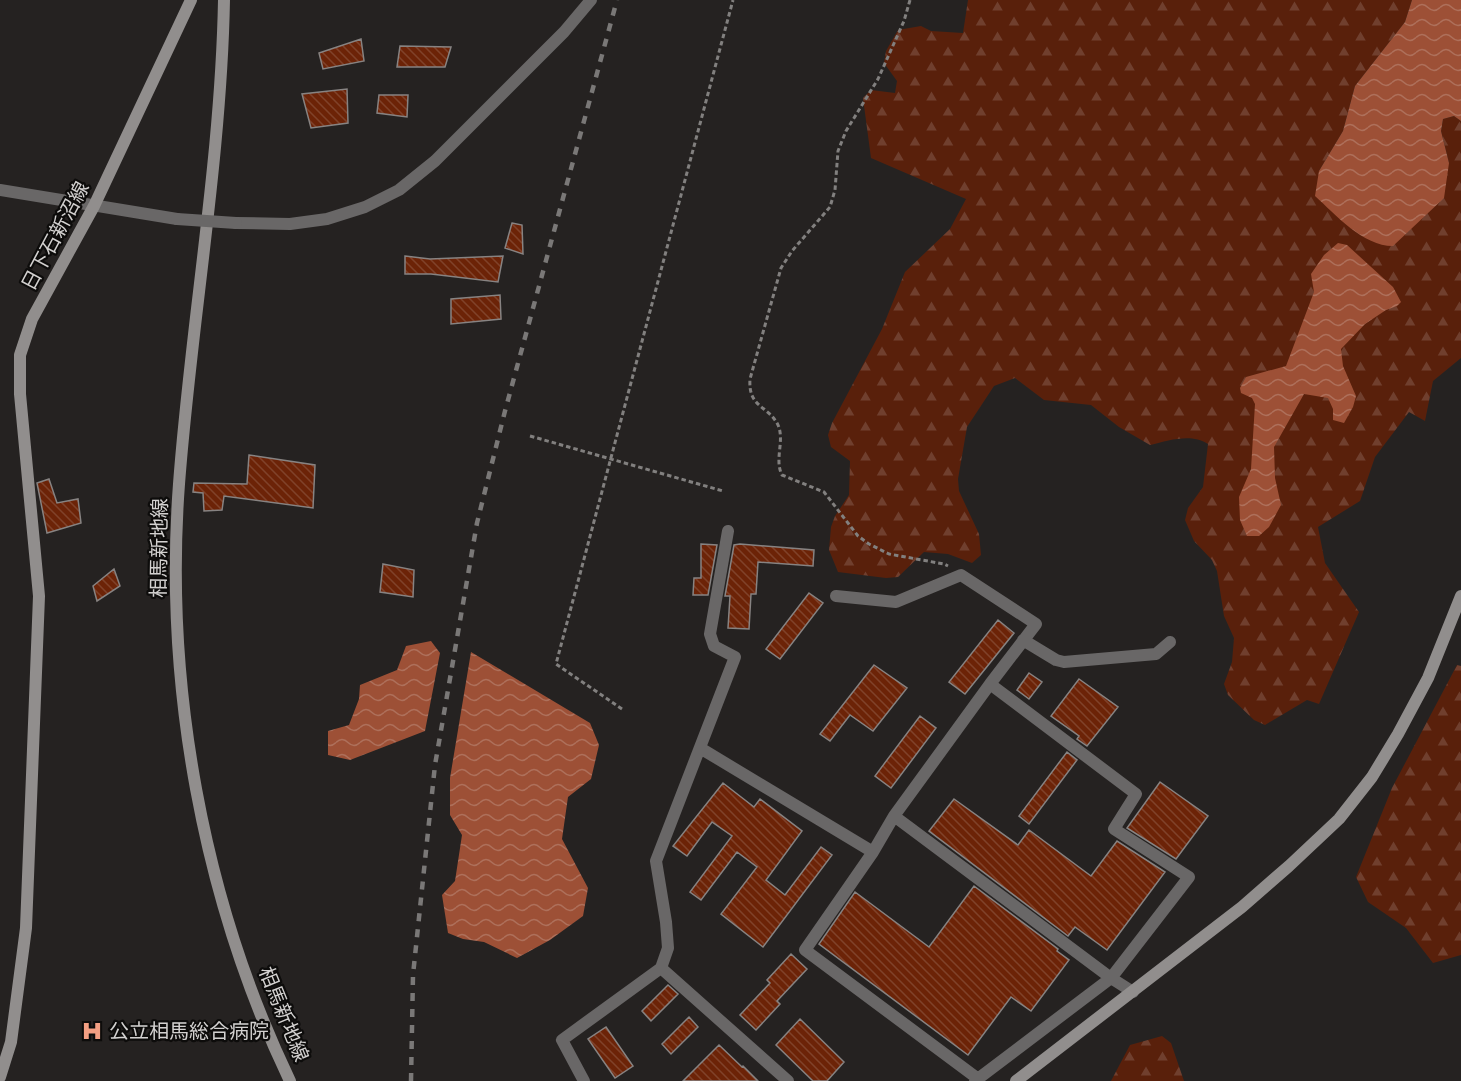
<svg xmlns="http://www.w3.org/2000/svg" width="1461" height="1081" font-family="'DejaVu Sans','Noto Sans JP',sans-serif">
  <style>
    .forest { fill: url(#forest-firs) }
    .water { fill: url(#water-waves) }
    .building { fill: url(#building-back-hatch); stroke: #878382; stroke-width: 1.5 }
    .lines { fill: none; stroke-linecap: round; stroke-linejoin: round }
    .path { stroke: #82807f; stroke-width: 3; stroke-dasharray: 4.5 3; stroke-linecap: butt }
    .street { stroke: #696767; stroke-width: 12 }
    .secondary { stroke: #918e8d; stroke-width: 12 }
    .rail { stroke: #7a7877; stroke-width: 4.5; stroke-dasharray: 8 8; stroke-linecap: butt }
    .street-bridge { stroke: #696767; stroke-width: 12 }
    .labels { text-anchor: middle; stroke-width: 4.5; stroke-linejoin: round; paint-order: stroke }
    .street-label { font-size: 20px; fill: #d3d1d0; stroke: #0d0c0b }
    .poi-label { font-size: 20px; fill: #d3d1d0; stroke: #0d0c0b; text-anchor: start }
  </style>
  <defs>
    <pattern id="forest-firs" width="22" height="20" patternUnits="userSpaceOnUse" patternTransform="scale(1.5)"><rect width="22" height="20" fill="#59200b"/><path d="M5 1l3.5 6h-7zM16 11l3.5 6h-7z" fill="#703f2e"/></pattern>
    <pattern id="water-waves" width="16" height="10" patternUnits="userSpaceOnUse" patternTransform="scale(1.5)"><rect width="16" height="10" fill="#9d5036"/><path d="M0 5q4-4 8 0t8 0" fill="none" stroke="#ae705b"/></pattern>
    <pattern id="building-back-hatch" width="6" height="6" patternUnits="userSpaceOnUse" patternTransform="scale(1.5)"><rect width="6" height="6" fill="#6c2307"/><path d="M-1 5l2 2M0 0l6 6M5-1l2 2" fill="none" stroke="#80422a"/></pattern>
  </defs>
  <rect width="100%" height="100%" fill="#252221"/>
  <path class="forest" d="M968,0H1412L1405,22L1355,86L1343,131L1319,171L1449,163L1441,131L1443,119L1454,116L1461,121V358L1433,381L1425,421L1409,412L1375,457L1360,501L1318,527L1325,563L1359,612L1319,704L1307,700L1265,725L1254,720L1228,695L1224,684L1232,662L1234,638L1224,616L1217,571L1212,560L1194,541L1185,520L1188,508L1203,487L1208,444C1191,433 1170,440 1150,445L1119,427L1091,405L1044,400L1015,378L994,386L967,427L958,479L959,491L979,534L981,555L972,563L948,554L924,552L898,577L886,578L838,572L829,550L831,527L835,516L849,495L850,461L831,447L828,435L832,423L882,329L905,272L950,229L966,199L871,158L863,98L871,90L895,93L897,81L884,63L886,51L898,30L921,26L931,31L963,33Z
    M1457,665L1461,666V955L1433,963L1406,928L1368,902L1356,877L1392,788Z
    M1162,1036L1171,1043L1184,1081H1111L1130,1045Z"/>
  <path class="water" d="M1412,0H1461V121L1454,116L1443,119L1441,131L1449,163L1444,198L1393,246C1363,246 1336,215 1315,196L1319,171L1343,131L1355,86L1405,22Z
    M1338,243L1347,245L1393,287L1401,302L1397,306L1386,310L1365,324L1341,349L1343,366L1356,396L1353,407L1344,423L1333,420V409L1328,398L1304,394L1274,447L1275,478L1281,505L1269,527L1259,536H1247L1240,520L1239,497L1251,469L1255,404L1252,398L1241,393L1240,388L1246,377L1286,366L1314,292L1311,274L1324,255Z
    M431,641L440,653L425,731L350,760L328,755V731L349,725L359,699L360,685L397,670L406,646Z
    M471,652L590,723L599,745L591,779L568,797L562,839L588,888L583,916L550,940L517,958L484,942L463,939L448,933L442,895L455,881L462,835L450,815V778Z"/>
  <path class="building" d="M361,39L364,61L323,69L319,53Z
    M400,46L451,47L445,67H397Z
    M347,89L348,123L311,128L302,94Z
    M379,95H408L407,117L377,113Z
    M512,223L522,225L523,254L505,248Z
    M405,256L430,259L503,256L498,282L431,274H405Z
    M500,295L501,319L451,324V299Z
    M249,455L315,465L313,508L224,496L222,510L204,511L203,493L193,492L194,483L247,484Z
    M49,479L57,503L78,499L81,523L47,533L37,483Z
    M701,544L717,545L708,595H693L694,578H701Z
    M740,544L814,550L813,566L758,562L756,594H751L749,629L728,628L730,596H725L734,545Z
    M383,564L414,570L413,597L380,592Z
    M114,569L120,586L97,601L93,586Z
    M809,593L823,603L780,659L766,649Z
    M998,620L1014,633L965,694L949,682Z
    M874,665L907,688L873,731L850,715L830,741L820,734Z
    M1029,673L1042,682L1029,699L1017,690Z
    M1079,679L1118,707L1087,746L1077,739L1079,736L1051,716Z
    M920,716L936,728L891,788L875,776Z
    M1067,752L1077,760L1029,824L1019,816Z
    M1160,782L1208,816L1176,859L1127,828Z
    M723,783L754,807L760,799L802,831L766,880L785,895L821,847L832,855L763,947L721,914L757,867L737,852L701,900L690,892L732,836L712,822L687,856L673,846Z
    M954,799L1018,845L1029,830L1091,876L1117,841L1165,872L1107,950L1075,927L1068,936L929,831Z
    M974,886L1058,949L1057,951L1069,960L1031,1011L1011,997L968,1055L819,944L855,892L929,947Z
    M791,954L807,969L777,1001L780,1004L756,1030L740,1015L770,983L767,980Z
    M668,985L678,994L651,1021L642,1011Z
    M689,1017L698,1027L671,1054L662,1044Z
    M800,1019L844,1062L827,1081H813L776,1045Z
    M606,1027L633,1066L615,1078L588,1039Z
    M719,1045L742,1067L743,1066L758,1081H683Z"/>
  <g class="lines">
    <path class="path" d="M910,0L904,21L878,79L846,131L838,151L835,190L830,207L792,251L781,268L750,379C748,408 768,405 778,425C785,441 774,459 782,475L824,492L858,536L869,544L889,554L944,564L948,566
      M530,436L723,491
      M622,709L556,664L733,0"/>
    <path class="street" d="M0,190L177,219
      M236,223L290,224L327,219L365,207L399,190L435,161L564,32L591,0
      M836,596L896,602L961,575L1036,624L990,684L894,816L873,852L805,950L977,1078
      M1023,640L1056,660L1064,662L1156,654L1170,642
      M700,748L873,852
      M894,816L1111,978L1133,992
      M661,968L788,1081
      M584,1081L562,1040L661,968L668,948L666,922L656,861L735,657L714,646L710,634L728,531
      M975,1081L1111,978L1189,877L1114,829L1136,794L990,684"/>
    <path class="secondary" d="M224,0C221,161 191,323 179,484C164,685 203,900 290,1081
      M0,1077L11,1042L26,928L39,596L20,394V355L32,319L94,206L191,0
      M1016,1081L1242,907L1289,866L1339,819L1372,777L1398,734L1428,678L1461,596"/>
    <path class="rail" d="M411,1081L413,975L435,765L477,523L505,411L617,0"/>
    <path class="street-bridge" d="M177,219L236,223"/>
  </g>
  <defs>
    <g id="hospital-bare" transform="scale(1.62)"><path d="M-5-5h3v3.5h4V-5h3V5h-3V1.5h-4V5h-3Z" fill="#f39f83" stroke="#0d0c0b" stroke-width="2.5" paint-order="stroke"/></g>
  </defs>
  <g fill-rule="evenodd">
    <use href="#hospital-bare" x="92" y="1031"/>
  </g>
  <g class="labels">
    <g class="street-label">
      <text transform="translate(55 236) rotate(-62)" y="7">日下石新沼線</text>
      <text transform="translate(159 548) rotate(-89)" y="7">相馬新地線</text>
      <text transform="translate(284 1014) rotate(68)" y="7">相馬新地線</text>
    </g>
    <g class="poi-label">
      <text x="109" y="1038">公立相馬総合病院</text>
    </g>
  </g>
</svg>
